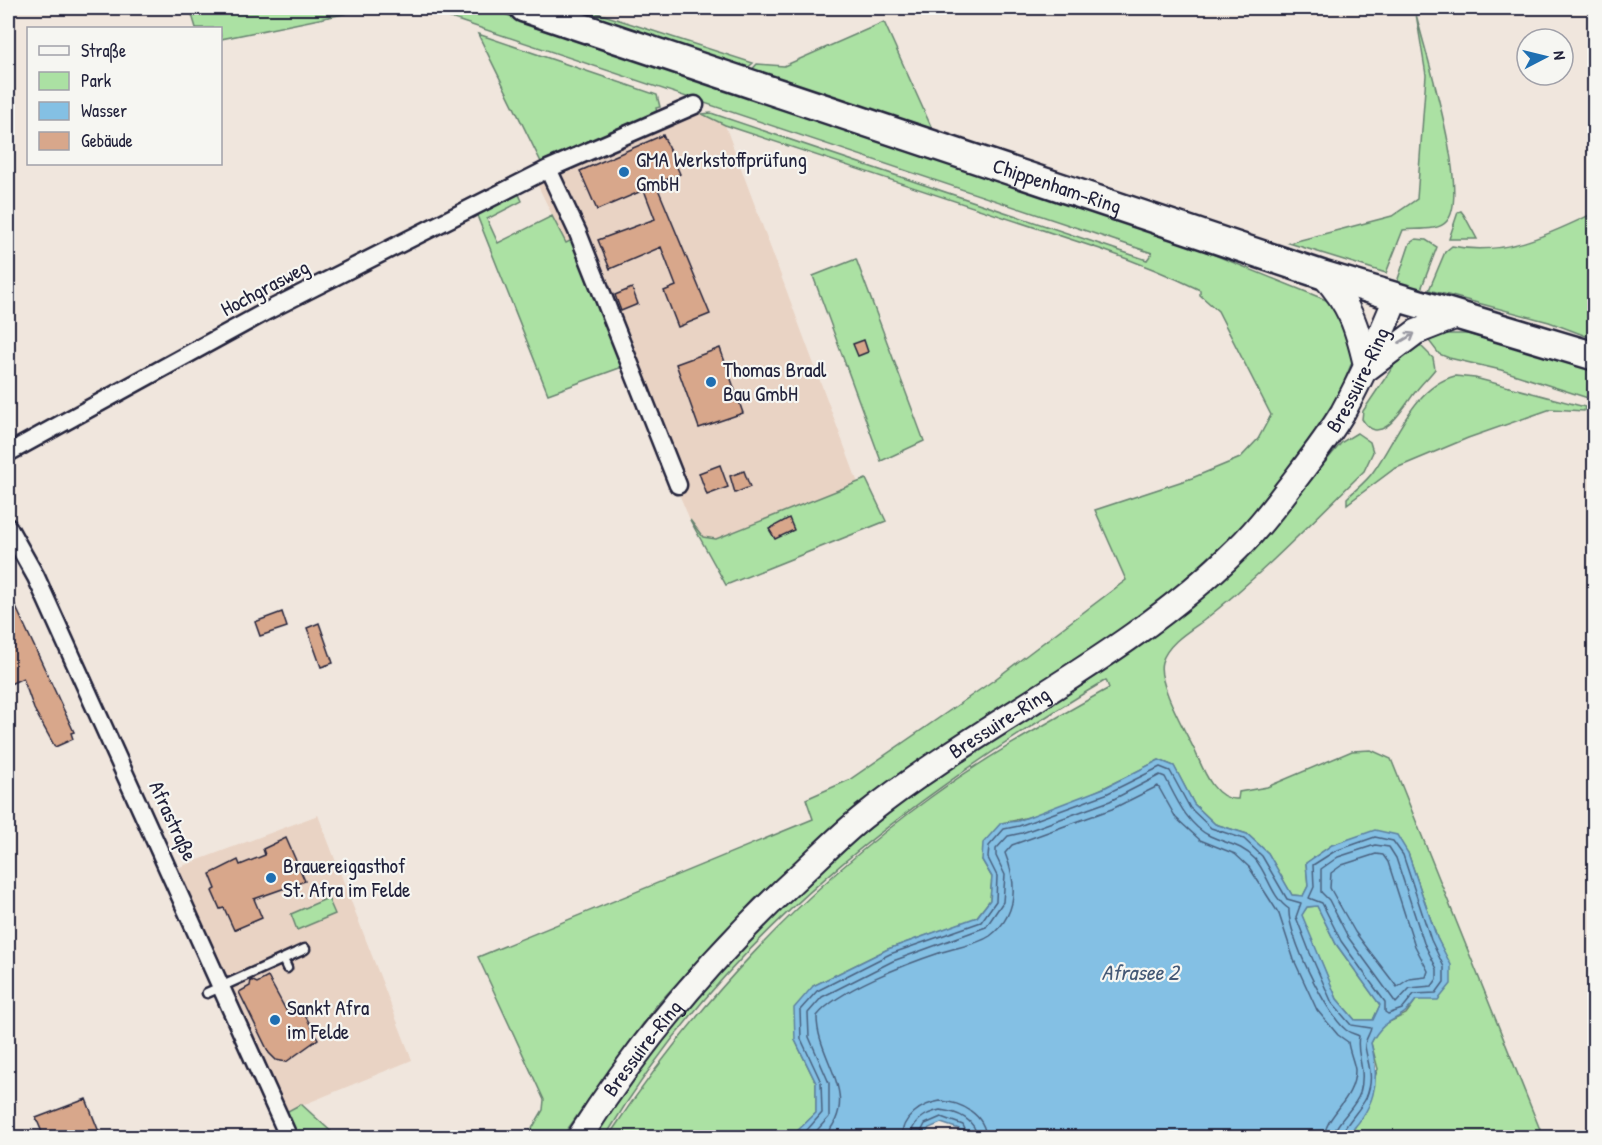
<svg xmlns="http://www.w3.org/2000/svg" width="1602" height="1145" font-family="'Patrick Hand',sans-serif">
  <style>
    .built { fill: #e9d3c4 }
    .green { fill: #abe1a3; stroke: #66826f; stroke-width: 1.5 }
    .water { fill: #84c0e4; stroke: #5d81a0; stroke-width: 1.5; fill-rule: evenodd }
    .lines { fill: none; stroke-linecap: round; stroke-linejoin: round }
    .shore { stroke: #49617f; stroke-width: 1.5 }
    .building { fill: #d8a78b; stroke: #22223b; stroke-width: 1.5 }
    .lane-casing { stroke: #22223b; stroke-width: 13 }
    .street-casing { stroke: #22223b; stroke-width: 21 }
    .secondary-casing { stroke: #22223b; stroke-width: 28 }
    .primary-casing { stroke: #22223b; stroke-width: 32 }
    .lane { stroke: #f6f6f2; stroke-width: 8 }
    .street { stroke: #f6f6f2; stroke-width: 16 }
    .secondary { stroke: #f6f6f2; stroke-width: 24 }
    .primary { stroke: #f6f6f2; stroke-width: 27 }
    .oneway { stroke: #9797a0 }
    .poi-dot { fill: #1f6fb2; stroke: #f6f6f2; stroke-width: 2 }
    .labels { text-anchor: middle; stroke-width: 4.5; stroke-linejoin: round; paint-order: stroke }
    .poi-label { font-size: 21px; fill: #22223b; stroke: #f6f6f2; text-anchor: start }
    .street-label { font-size: 21px; fill: #22223b; stroke: #f6f6f2 }
    .water-label { font-size: 22px; font-style: italic; fill: #445976; stroke: #f6f6f2 }
  </style>
  <rect width="100%" height="100%" fill="#f0e6dd"/>
  <filter id="ink" filterUnits="userSpaceOnUse"><feTurbulence type="fractalNoise" baseFrequency=".0167" numOctaves="2"/><feDisplacementMap in="SourceGraphic" scale="12" xChannelSelector="R" yChannelSelector="G"/><feConvolveMatrix kernelMatrix="1 2 1 2 8 2 1 2 1" color-interpolation-filters="sRGB"/></filter>
  <g filter="url(#ink)">
    <path class="built" d="M695,111L725,125L858,483L716,539L703,537L690,520L625,366L576,238L566,244L530,169Z
      M318,815L412,1060L286,1112L177,868Z"/>
    <path class="green" d="M190,8H373L221,39L220,28H196Z
      M421,8H486L1165,235L1331,302L1339,311L1355,355L1325,428L1270,501L1140,620L823,836L755,899L655,1007L562,1137H527L543,1110L544,1100L478,957L813,819L806,799L849,780L994,680L1126,580L1095,510L1192,478L1240,458L1258,439L1271,415L1218,311L1200,295V290C1167,274 1134,261 1100,249L725,125L702,114L711,113L1147,260L1152,253Z
      M552,8H582L753,63L744,71Z
      M1416,14C1425,52 1471,194 1447,221C1438,232 1416,228 1403,230L1386,273L1289,243L1392,216L1417,199L1426,75Z
      M884,22L934,133L748,74L757,64L784,66Z
      M478,34L657,95L660,107L656,108L658,117L542,164Z
      M518,192L522,201L487,219L498,243L552,216L566,243L576,238L625,366L548,394L476,213Z
      M1461,211L1464,215L1477,239H1449L1458,212Z
      M1594,213V339L1549,322L1429,290L1445,252L1452,246C1504,257 1548,235 1594,213Z
      M1416,239L1426,240L1437,247L1420,292L1399,284L1398,279L1410,243Z
      M856,259L924,441L881,461L813,276Z
      M1438,334H1468L1594,370V400L1501,370L1449,358L1439,354L1426,337Z
      M1418,343L1433,358L1435,369C1429,377 1422,383 1416,391C1405,404 1381,451 1362,419L1363,411L1394,365Z
      M1455,376L1475,378L1585,407L1584,411L1551,409L1468,438L1394,469L1347,504V498C1355,490 1366,482 1373,472C1397,439 1413,387 1455,376Z
      M1357,433L1370,442L1373,452L1364,471C1312,522 1260,576 1203,621C1189,631 1167,644 1162,662C1156,682 1186,732 1195,751C1203,769 1214,801 1238,799L1239,792L1267,787L1352,751L1371,750L1391,759L1543,1137H1344L1355,1127L1378,1069L1371,1043L1379,1027L1406,1014L1416,1000L1450,965L1437,938L1408,853L1375,831L1332,845L1306,863L1308,886L1303,896L1292,895L1268,853L1247,834L1215,824L1194,804L1174,766L1159,760C1112,784 1054,815 1001,823L982,860L992,877L990,900L976,918L888,949L813,986L795,1040L816,1083V1113L796,1133L736,1138L608,1137C694,1006 804,889 931,797C987,756 1049,722 1109,688L1106,680C907,799 726,935 605,1137L590,1138L645,1057L750,934L882,815L1259,541L1342,442Z
      M866,479L886,521L726,585L690,520L703,537L716,539Z
      M328,898L335,914L297,930L291,914Z
      M1317,906L1336,944L1380,1005L1373,1020H1355L1337,999L1301,915L1307,907Z
      M301,1104L337,1137H299L286,1112Z"/>
    <path class="water" d="M1159,760L1174,766L1194,804L1215,824L1247,834L1268,853L1292,895L1303,896L1308,886L1306,863L1332,845L1375,830L1397,835L1408,853L1437,938L1451,965V984L1438,1000H1416C1400,1024 1386,1014 1371,1043C1381,1082 1375,1110 1344,1138H965L959,1129L941,1123L929,1128L923,1137H737L795,1133L816,1113V1083L795,1040L794,1008L813,986L888,949L977,917L990,900L992,877L982,860L983,843L1001,823L1018,821L1104,788ZM1317,906L1336,944L1380,1005L1373,1020H1355L1337,999L1302,915L1307,907Z"/>
    <g class="lines">
      <path class="shore" d="M1375,837L1393,841L1403,855L1431,940L1444,967V982L1436,993L1414,994L1402,1009L1388,1014L1385,1012V1002L1341,941L1322,903L1309,898L1314,887L1313,865L1335,851Z
        M1375,845L1389,847L1396,858L1424,943L1437,969V979L1432,986L1410,988L1396,1003L1348,937L1329,900L1321,892V869L1338,857Z
        M1376,854L1383,855L1388,862L1415,946L1428,971L1426,977L1409,979L1397,987L1355,932L1330,888L1331,873L1342,865Z
        M800,1138L822,1113L821,1082L801,1039L800,1010L817,991L890,954L981,922L996,901L997,876L988,858L989,846L1004,829L1019,826L1106,794L1160,767L1170,771L1190,808L1211,828L1244,839L1262,856L1287,899L1301,903L1296,917L1310,953L1332,1003L1351,1025L1371,1028C1370,1034 1365,1039 1365,1046C1368,1066 1375,1076 1366,1098C1361,1109 1341,1129 1340,1138
        M810,1138L829,1117V1083L809,1037L808,1013L822,997L893,961L986,927L1003,902L1005,875L996,856V849L1008,836L1022,833L1110,801L1160,775L1165,777C1176,798 1187,825 1210,836C1227,844 1241,844 1255,859C1268,874 1271,897 1289,909C1287,934 1326,1014 1346,1030C1350,1033 1355,1034 1359,1036C1355,1056 1367,1067 1360,1093C1355,1109 1334,1123 1333,1138
        M823,1138C864,1096 816,1060 817,1016C837,990 909,963 942,952C957,947 977,945 990,936C1019,914 1017,883 1005,853L1012,845L1112,809L1158,786L1176,818L1200,840L1235,854L1249,867L1279,914L1294,960L1317,1010L1338,1035L1348,1042C1349,1052 1354,1061 1355,1070C1355,1101 1325,1114 1324,1138
        M901,1138C902,1117 921,1104 940,1101C961,1102 985,1114 986,1138
        M910,1138C912,1121 926,1113 940,1110C957,1112 976,1119 977,1138
        M918,1138L925,1124L941,1117L963,1125L969,1138"/>
    </g>
    <path class="building" d="M663,135L680,174L656,184L710,314L678,327L664,291L676,286L661,247L610,269L598,240L655,219L644,190L597,210L580,171Z
      M632,288L638,304L621,311L615,295Z
      M864,340L868,352L858,356L853,344Z
      M720,348L743,413L699,428L676,364Z
      M720,465L728,487L707,495L699,473Z
      M744,471L750,487L735,493L730,476Z
      M789,518L794,530L775,539L769,529Z
      M8,590L74,732L71,733L73,739L55,747L34,709L23,678L8,685Z
      M282,612L287,627L260,636L255,622Z
      M319,623L333,663L321,667L307,628Z
      M286,838L305,881L254,899L262,918L234,930L224,908L220,909L212,891L216,889L210,874L238,860L240,865L265,855L263,849Z
      M268,977L287,1012L300,1006L318,1039L286,1062L276,1060L269,1053L239,992L250,986L251,980L257,983Z
      M86,1099L101,1137H44L36,1118Z"/>
    <g class="lines">
      <g class="lane-casing">
        <path id="lane" d="M283,959L287,968
          M207,993L305,949"/>
      </g>
      <g class="street-casing">
        <path id="street" d="M548,169L578,233L678,485
          M8,453L267,311L548,169L695,105
          M8,527L36,577L289,1138"/>
      </g>
      <g class="secondary-casing">
        <g id="secondary">
          <path d="M1323,275C1350,305 1357,326 1366,365"/>
          <path d="M1368,368L1416,332L1457,316"/>
          <path id="s1" d="M579,1138C642,1038 719,949 806,869C825,851 843,833 863,817C983,721 1128,658 1237,549C1256,531 1272,510 1287,490C1306,465 1327,439 1343,412C1363,375 1380,337 1396,298"/>
        </g>
      </g>
      <g class="primary-casing">
        <g id="primary">
          <path id="s2" d="M524,8L1323,275L1594,356"/>
        </g>
      </g>
      <use href="#lane" class="lane"/>
      <use href="#street" class="street"/>
      <use href="#secondary" class="secondary"/>
      <use href="#primary" class="primary"/>
    </g>
    <defs><path id="oneway-shaft" d="M-6 0H5M1.5-3L5.5 0L1.5 3" fill="none" stroke-width="1.6" stroke-linecap="round" stroke-linejoin="round" transform="scale(1.5)"/></defs>
    <use class="oneway" href="#oneway-shaft" transform="translate(1407 338) rotate(-31)"/>
  </g>
  <g class="poi-dot">
    <circle cx="624" cy="172" r="6"/>
    <circle cx="711" cy="382" r="6"/>
    <circle cx="271" cy="878" r="6"/>
    <circle cx="275" cy="1020" r="6"/>
  </g>
  <g class="labels">
    <g class="poi-label">
      <text x="636" y="167">GMA Werkstoffprüfung<tspan x="636" dy="24">GmbH</tspan></text>
      <text x="723" y="377">Thomas Bradl<tspan x="723" dy="24">Bau GmbH</tspan></text>
      <text x="283" y="873">Brauereigasthof<tspan x="283" dy="24">St. Afra im Felde</tspan></text>
      <text x="287" y="1015">Sankt Afra<tspan x="287" dy="24">im Felde</tspan></text>
    </g>
    <g class="street-label">
      <text dy="7" stroke="none"><textPath href="#s2" startOffset="562">Chippenham-Ring</textPath></text>
      <text transform="translate(265 288) rotate(-28)" y="7">Hochgrasweg</text>
      <text dy="7" stroke="none"><textPath href="#s1" startOffset="1100">Bressuire-Ring</textPath></text>
      <text dy="7" stroke="none"><textPath href="#s1" startOffset="596">Bressuire-Ring</textPath></text>
      <text transform="translate(173 821) rotate(65)" y="7">Afrastraße</text>
      <text dy="7" stroke="none"><textPath href="#s1" startOffset="110">Bressuire-Ring</textPath></text>
    </g>
    <g class="water-label">
      <text x="1140" y="980">Afrasee 2</text>
    </g>
  </g>
  <rect width="1602" height="1145" fill="none" stroke="#f6f6f2" stroke-width="30"/>
  <rect x="15" y="15" width="1572" height="1115" fill="none" stroke="#22223b" stroke-width="2" filter="url(#ink)"/>
  <rect x="27" y="27" width="195" height="138" fill="#f6f6f2" stroke="#a1a1a9" stroke-width="1.5"/>
  <rect x="39" y="46" width="30" height="9" fill="#f6f6f2" stroke="#a1a1a9" stroke-width="1.5"/>
  <text x="81" y="57" font-size="18" fill="#22223b">Straße</text>
  <rect x="39" y="72" width="30" height="18" fill="#abe1a3" stroke="#a1a1a9" stroke-width="1.5"/>
  <text x="81" y="87" font-size="18" fill="#22223b">Park</text>
  <rect x="39" y="102" width="30" height="18" fill="#84c0e4" stroke="#a1a1a9" stroke-width="1.5"/>
  <text x="81" y="117" font-size="18" fill="#22223b">Wasser</text>
  <rect x="39" y="132" width="30" height="18" fill="#d8a78b" stroke="#a1a1a9" stroke-width="1.5"/>
  <text x="81" y="147" font-size="18" fill="#22223b">Gebäude</text>
  <g transform="translate(1545 57) rotate(83)"><circle r="28" fill="#f6f6f2" stroke="#a1a1a9" stroke-width="1.5"/>
  <path d="M0-4.5L10 22L0 15L-10 22Z" fill="#1f6fb2"/>
  <text y="-9" font-size="16" font-weight="bold" text-anchor="middle" fill="#22223b">N</text>
  </g>
</svg>
